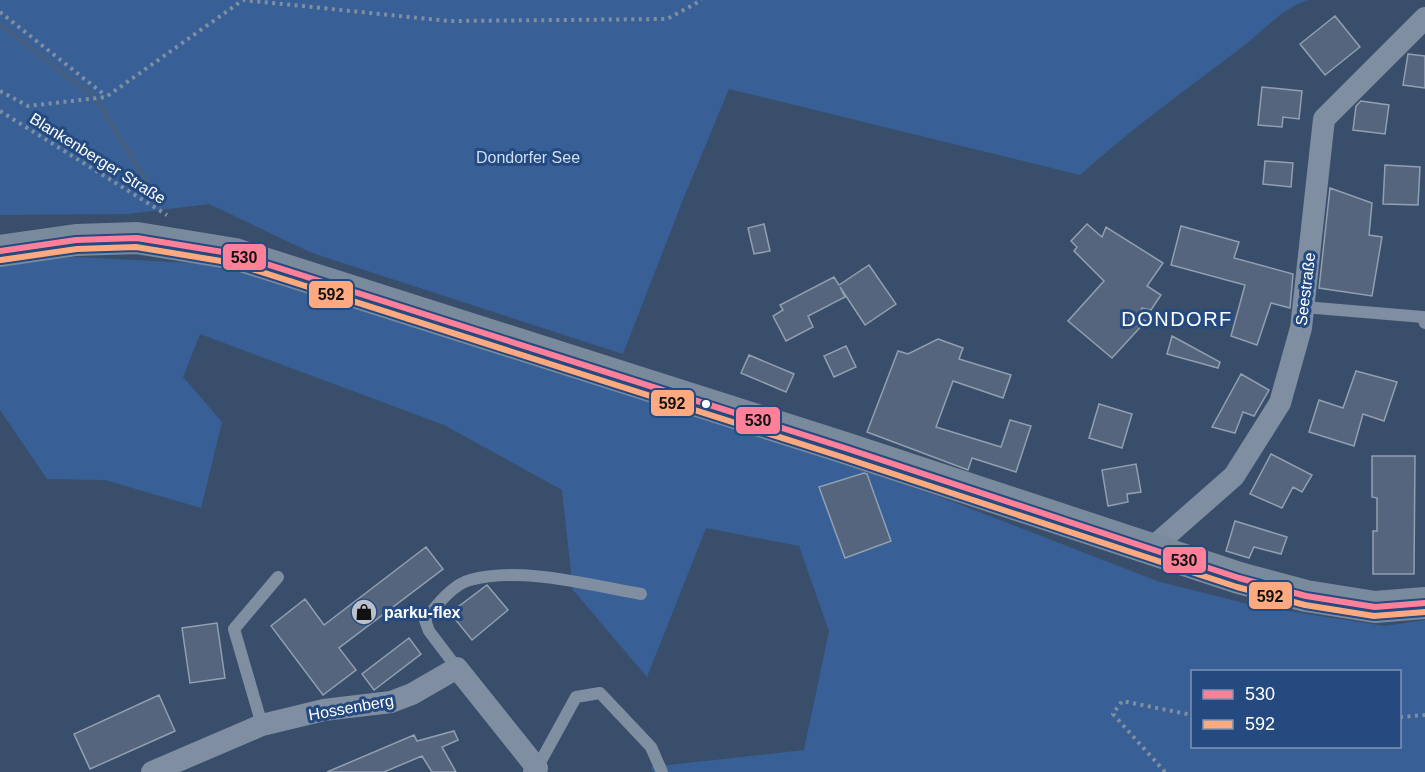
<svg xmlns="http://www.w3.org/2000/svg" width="1425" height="772" font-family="Arial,sans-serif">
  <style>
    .green { fill: #386097; fill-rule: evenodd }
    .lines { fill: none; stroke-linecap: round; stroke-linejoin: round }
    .stream { stroke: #445f85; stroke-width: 6 }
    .building { fill: #54657d; stroke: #929fb0; stroke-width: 1.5 }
    .path { stroke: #7f8ea1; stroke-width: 4; stroke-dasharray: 3 4.5; stroke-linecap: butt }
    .lane { stroke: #7f8ea1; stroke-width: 12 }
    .street { stroke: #7f8ea1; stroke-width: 22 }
    .secondary { stroke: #7a8a9d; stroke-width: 32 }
    .bus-1-casing { stroke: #244a80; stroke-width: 10 }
    .bus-2-casing { stroke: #244a80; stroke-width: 10 }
    .bus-1 { stroke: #ff8098; stroke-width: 6 }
    .bus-2 { stroke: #ffa980; stroke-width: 6 }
    .bus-dot { fill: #fff; stroke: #244a80; stroke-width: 2 }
    .labels { text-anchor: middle; stroke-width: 6; stroke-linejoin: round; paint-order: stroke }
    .park-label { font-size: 16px; fill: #cedff5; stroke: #244a80 }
    .street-label { font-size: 16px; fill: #fff; stroke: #244a80 }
    .poi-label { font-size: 16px; font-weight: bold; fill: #fff; stroke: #244a80; text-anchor: start }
    .quarter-label { font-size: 20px; letter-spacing: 1.5px; fill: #fff; stroke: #244a80 }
    .line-badge { stroke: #244a80; stroke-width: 2 }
    .pale-badge-label { font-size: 16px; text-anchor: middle; font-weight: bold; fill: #111 }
  </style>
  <rect width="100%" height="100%" fill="#394e6b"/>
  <path class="green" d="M0,0H1309C1283,7 1264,30 1242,47C1187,89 1131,129 1080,175L729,89L684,197L623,354L312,253L209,204L128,214L0,215Z
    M75,257L212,264L315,291L612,383L943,498L1157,581L1255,606L1385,626L1425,620V772H653L651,767L804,750L829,631L799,546L706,528L647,677L573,590L562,490L444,425L200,334L183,377L222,422L201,508L105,480L47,479L0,410V262ZM1192,672H1400V746H1192Z"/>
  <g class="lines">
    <path class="stream" d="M0,24L93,96
      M97,100L151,189"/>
  </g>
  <path class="building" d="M1335,16L1360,47L1325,75L1300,44Z
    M1408,54L1425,56V88L1403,85Z
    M1262,87L1302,91L1299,119L1283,117L1282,127L1258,125Z
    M1361,101L1389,105L1385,134L1353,130L1356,106Z
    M1265,161L1293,163L1291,187L1263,184Z
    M1385,165L1420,167L1418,205L1383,204Z
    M1330,188L1372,203L1369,235L1382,237L1372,296L1319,288Z
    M764,224L770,251L754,254L748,228Z
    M1087,224L1102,237L1106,227L1163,263L1147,286L1161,295L1151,310L1142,308L1138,317L1146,321L1112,358L1068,321L1104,281L1074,251L1077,247L1071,241Z
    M1181,226L1239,242L1234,258L1293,274L1290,308L1271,303L1257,345L1231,336L1245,285L1171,265Z
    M869,265L896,304L865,325L840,287L845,297L808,316L813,327L786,341L773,316L783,310L780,305L834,277L839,285Z
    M1172,336L1220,362L1218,368L1167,354Z
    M938,339L963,348L959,359L1011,375L1003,398L953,381L936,427L1001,447L1010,420L1031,426L1016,472L972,458L968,470L867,432L898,351L908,354Z
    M846,346L856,367L834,377L824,356Z
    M749,355L794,374L786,392L741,373Z
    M1356,371L1397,382L1384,421L1363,414L1354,446L1309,432L1319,400L1343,408Z
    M1241,374L1269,390L1254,416L1243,412L1235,433L1212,427Z
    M1099,404L1132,414L1122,448L1089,438Z
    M1271,454L1312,475L1302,492L1293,487L1282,508L1250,494Z
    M1372,456H1415L1414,574H1373V531H1377V498L1372,497Z
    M1136,464L1141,492L1127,494L1128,502L1108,506L1102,470Z
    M864,473L867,474L891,541L845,558L819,487Z
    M1235,521L1287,537L1281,554L1254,547L1249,558L1226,551Z
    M426,547L443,569L339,648L356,670L323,695L271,626L305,599L324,625Z
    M487,585L508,610L472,640L450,613Z
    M217,623L225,678L190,683L182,628Z
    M409,638L421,654L374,690L362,674Z
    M159,695L175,731L90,769L74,734Z
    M454,731L458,740L442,747L456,772H432L422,756L384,772H327L414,735L417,741Z"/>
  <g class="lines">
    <path class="path" d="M0,12L106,96
      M0,91L28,106L106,97L243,0L449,21L667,19L702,0
      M0,111L167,215
      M1400,717L1425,715
      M1165,772L1113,714L1122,701L1192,715"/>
    <path class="lane" d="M1304,307L1423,317L1425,323
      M457,668L429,631L425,620C436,606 453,584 470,580C521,566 589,585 641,594
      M262,725L234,629L278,577
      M537,768L576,697L600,693L651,747L662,772"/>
    <path class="street" d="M1151,549L1234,476L1280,403L1301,328L1324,119L1425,18
      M152,772L262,725L324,710L391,702L412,694L457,668L537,768L534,772"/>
    <path class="secondary" d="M0,251L76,240L137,238L235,254L845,448L1239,578L1306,596L1375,607L1425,603"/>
    <g class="bus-1-casing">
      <path id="bus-1" d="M0,251L76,240L137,238L235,254L845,448L1239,578L1306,596L1375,607L1425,603"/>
    </g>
    <g class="bus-2-casing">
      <path id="bus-2" d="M1,260L77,249L136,247L233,263L842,457L1237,587L1305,605L1374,616L1425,612"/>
    </g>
    <use href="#bus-1" class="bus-1"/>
    <use href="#bus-2" class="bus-2"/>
  </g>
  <defs>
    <g id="shop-disc" transform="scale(1.35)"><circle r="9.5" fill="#bac1cb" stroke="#244a80"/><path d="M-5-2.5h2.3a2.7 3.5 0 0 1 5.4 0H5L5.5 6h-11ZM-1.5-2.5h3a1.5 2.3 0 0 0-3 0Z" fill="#111"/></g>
  </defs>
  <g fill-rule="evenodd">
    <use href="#shop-disc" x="364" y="612"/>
  </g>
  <circle class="bus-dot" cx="706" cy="404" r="5"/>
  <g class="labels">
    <g class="park-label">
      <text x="528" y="163">Dondorfer See</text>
    </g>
    <g class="street-label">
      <text transform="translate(98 158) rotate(32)" y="6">Blankenberger Straße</text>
      <text transform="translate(1305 289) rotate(-83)" y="6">Seestraße</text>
      <text transform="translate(351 707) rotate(-10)" y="6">Hossenberg</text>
    </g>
    <g class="poi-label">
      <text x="384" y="618">parku-flex</text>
    </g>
    <g class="quarter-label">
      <text x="1177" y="326">DONDORF</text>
    </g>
  </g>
  <g class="line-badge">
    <rect x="222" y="243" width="45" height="28" rx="6" fill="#ff8098"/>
    <rect x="308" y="280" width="46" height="29" rx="6" fill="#ffa980"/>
    <rect x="650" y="389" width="45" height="28" rx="6" fill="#ffa980"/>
    <rect x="735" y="406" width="46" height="29" rx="6" fill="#ff8098"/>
    <rect x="1162" y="546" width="45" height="28" rx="6" fill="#ff8098"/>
    <rect x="1248" y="581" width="45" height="29" rx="6" fill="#ffa980"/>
  </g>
  <g class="pale-badge-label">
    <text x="244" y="263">530</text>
    <text x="331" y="300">592</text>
    <text x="672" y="409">592</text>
    <text x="758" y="426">530</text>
    <text x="1184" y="566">530</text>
    <text x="1270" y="602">592</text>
  </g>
  <rect x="1191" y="670" width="210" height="78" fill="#244a80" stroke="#7c92b3" stroke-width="1.5"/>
  <rect x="1203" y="690" width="30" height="9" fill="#ff8098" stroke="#7c92b3" stroke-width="1.5"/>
  <text x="1245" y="700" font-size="18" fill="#ffffff">530</text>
  <rect x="1203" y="720" width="30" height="9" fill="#ffa980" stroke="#7c92b3" stroke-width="1.5"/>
  <text x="1245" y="730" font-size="18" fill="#ffffff">592</text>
</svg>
